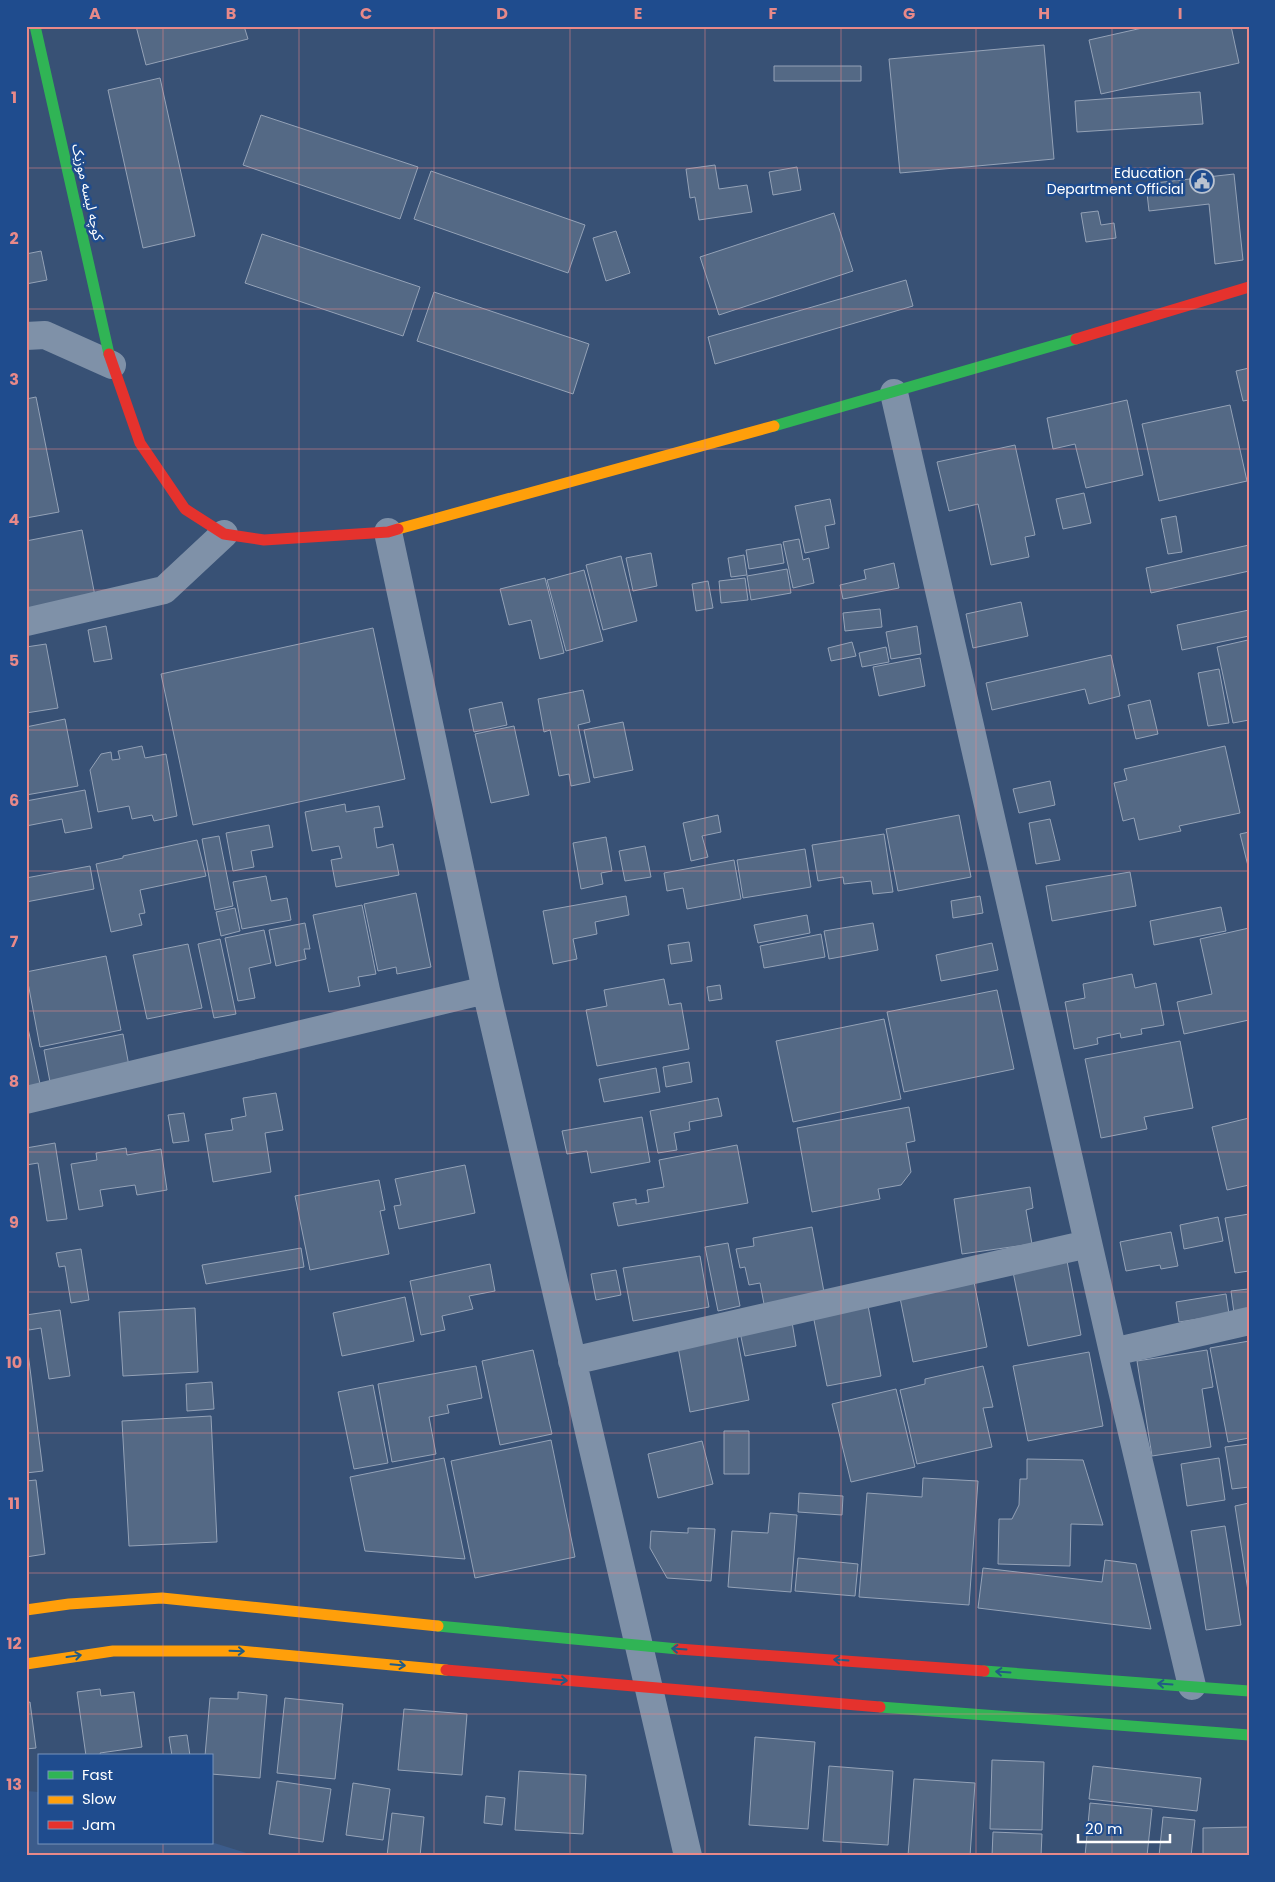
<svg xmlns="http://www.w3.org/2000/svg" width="1275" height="1882" font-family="Poppins,'Noto Sans Arabic',sans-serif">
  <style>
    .water { fill: #3c5c8b }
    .building { fill: #546985; stroke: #94a2b7 }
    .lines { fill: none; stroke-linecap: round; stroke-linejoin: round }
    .street { stroke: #7f91a8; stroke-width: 28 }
    .fast { stroke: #30b455; stroke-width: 11 }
    .slow { stroke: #ff9f0a; stroke-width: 11 }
    .jam { stroke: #e5322d; stroke-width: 11 }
    .oneway { stroke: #225c85 }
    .grid { fill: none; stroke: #e88989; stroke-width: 1; stroke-opacity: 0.55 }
    .labels { text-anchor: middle; stroke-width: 5; stroke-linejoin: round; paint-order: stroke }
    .poi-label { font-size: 14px; fill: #fff; stroke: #1f4c8e; text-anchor: end }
    .street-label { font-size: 14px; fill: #fff; stroke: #1f4c8e }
    .neatline { fill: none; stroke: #e88989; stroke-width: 2 }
    .grid-label { font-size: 16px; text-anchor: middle; font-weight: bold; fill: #e88989 }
  </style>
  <rect width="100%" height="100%" fill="#385175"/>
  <path class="water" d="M26,1791L39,1792V1843L211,1842L256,1856H26Z"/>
  <path class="building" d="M136,26H244L248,39L146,65Z
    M1151,26H1231L1239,63L1101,94L1089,40Z
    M1044,45L1054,159L900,173L889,59Z
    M774,66H861V81H774Z
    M160,78L195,236L143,248L108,90Z
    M1200,92L1203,124L1077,132L1075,101Z
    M261,115L418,167L400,219L243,165Z
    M715,165L719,189L747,185L752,212L699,220L695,197L690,198L686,169Z
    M797,167L801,190L773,195L769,172Z
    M431,171L585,225L568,273L414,219Z
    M1234,174L1243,260L1215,264L1209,204L1149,211L1146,184Z
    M1098,211L1101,225L1114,223L1116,238L1086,242L1081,213Z
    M834,213L853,271L719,315L700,257Z
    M616,231L630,273L606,281L593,238Z
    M262,234L420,287L403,336L245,283Z
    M41,251L47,280L26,284V254Z
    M906,280L913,306L715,364L708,337Z
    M434,292L589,344L573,394L417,341Z
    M1249,368V400L1243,401L1236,371Z
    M36,397L59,512L26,518V399Z
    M1127,400L1143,475L1086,488L1075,444L1053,449L1047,418Z
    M1230,405L1247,481L1159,501L1142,424Z
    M1015,445L1035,535L1025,537L1029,557L991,565L978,504L949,511L937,462Z
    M1084,493L1091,523L1063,529L1056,499Z
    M830,499L835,524L825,526L829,548L805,553L795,506Z
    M1176,516L1182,552L1168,554L1161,519Z
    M82,530L96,601L26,615V541Z
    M799,539L803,560L809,558L814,583L793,588L783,542Z
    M781,544L784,563L749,569L746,550Z
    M1249,545V571L1151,593L1146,568Z
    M651,553L657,586L633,591L626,558Z
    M744,555L747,575L731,577L728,558Z
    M621,556L637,621L603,630L586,565Z
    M894,563L899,588L843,599L840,585L866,579L864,570Z
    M787,569L791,593L751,600L747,576Z
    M584,570L603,641L566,651L547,580Z
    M545,578L564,653L540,659L531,620L509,625L500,589Z
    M745,578L748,600L721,603L719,581Z
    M708,581L713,608L696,611L692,584Z
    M1021,602L1028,636L973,648L966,614Z
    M880,609L882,627L845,631L843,613Z
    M1249,610V636L1182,650L1177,625Z
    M106,626L112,659L94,662L88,630Z
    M917,626L921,654L891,659L886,632Z
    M373,628L405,779L193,825L161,674Z
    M1248,640L1249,720L1233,723L1217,647Z
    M852,642L856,656L831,661L828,648Z
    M46,644L58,708L26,713V647Z
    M886,647L889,662L862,667L859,653Z
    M1111,655L1120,696L1089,704L1085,689L992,710L986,683Z
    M920,658L925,686L879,696L873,667Z
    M1219,669L1229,723L1208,726L1198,673Z
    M583,690L590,722L578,725L590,782L571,786L569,774L559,776L550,730L544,732L538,699Z
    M1150,700L1158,734L1136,739L1128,705Z
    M502,702L507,725L474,732L469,709Z
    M65,719L78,786L26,795V727Z
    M623,722L633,770L594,778L584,730Z
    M514,726L529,795L491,803L475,734Z
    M142,746L145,758L166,754L177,816L154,821L152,815L132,819L129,806L98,812L90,770L101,754L111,752L112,760L120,759L118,751Z
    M1225,746L1240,813L1179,826L1181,831L1139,840L1134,818L1123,821L1114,783L1127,780L1124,769Z
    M1050,781L1055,805L1019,813L1013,789Z
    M85,790L92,828L65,833L62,819L26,826V801Z
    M345,804L346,812L379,806L383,827L374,828L377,848L393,844L399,875L336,887L331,860L342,858L339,846L312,851L305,812Z
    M718,815L721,832L702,836L708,857L691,861L683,823Z
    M959,815L971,877L898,891L886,829Z
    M1050,819L1060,860L1036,864L1029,823Z
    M269,825L273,847L251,851L254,867L233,871L226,833Z
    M1249,832V870L1240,834Z
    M884,834L893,892L873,894L871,881L844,884L843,877L818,881L812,845Z
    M219,836L233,906L215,910L202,839Z
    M606,837L612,871L601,873L603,884L581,889L573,843Z
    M197,840L206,876L140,890L145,913L139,914L142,925L111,932L96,864L123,858V856Z
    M645,846L651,877L625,881L619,851Z
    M805,849L811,887L743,898L737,860Z
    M734,860L741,899L687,909L683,888L667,891L664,873Z
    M90,866L94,889L26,902V878Z
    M1130,872L1136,906L1052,921L1046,886Z
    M266,876L271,901L287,898L291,920L242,929L233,882Z
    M416,893L431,967L397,974L396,967L378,971L364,904Z
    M626,896L629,915L595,922L597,934L573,939L577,959L553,964L543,911Z
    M980,896L983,913L953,918L951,901Z
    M362,905L376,974L358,977L360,986L329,992L313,915Z
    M1221,907L1226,931L1154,945L1150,921Z
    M235,908L240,931L221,936L216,912Z
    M807,915L810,933L758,943L754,925Z
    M305,923L310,949H304L306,959L276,966L269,930Z
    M873,923L878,950L829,959L824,931Z
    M1249,928V1020L1184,1034L1177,1002L1212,994L1200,939Z
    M264,930L271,963L249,968L255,998L238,1001L225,938Z
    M821,934L825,957L764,968L760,946Z
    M220,939L236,1014L214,1018L198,944Z
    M689,942L692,961L671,964L668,945Z
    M992,943L998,970L941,981L936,955Z
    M188,944L202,1008L147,1019L133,955Z
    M106,956L121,1030L40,1047L26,972Z
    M1132,974L1135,988L1156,983L1164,1025L1141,1029L1142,1034L1121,1038L1120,1033L1097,1038L1098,1044L1074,1049L1065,1002L1085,998L1083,984Z
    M664,979L669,1005L681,1003L689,1049L597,1066L586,1010L607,1006L604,990Z
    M720,985L722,999L709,1001L707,987Z
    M997,990L1014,1069L904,1092L887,1012Z
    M26,1019L40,1084L26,1087Z
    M884,1019L901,1099L793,1122L776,1041Z
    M123,1034L129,1066L50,1082L44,1050Z
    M1180,1041L1193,1108L1144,1117L1147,1129L1101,1138L1085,1059Z
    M689,1062L692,1082L666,1087L663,1067Z
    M656,1068L660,1092L604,1102L599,1079Z
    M276,1093L283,1130L265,1133L271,1172L213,1182L205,1134L233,1130L231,1119L246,1116L243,1098Z
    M718,1098L722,1116L689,1122L690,1130L674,1133L677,1150L658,1153L650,1111Z
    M909,1107L915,1141L906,1143L911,1172L901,1185L878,1189L880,1199L812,1212L797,1128Z
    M184,1113L189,1141L173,1143L168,1115Z
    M642,1117L650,1162L591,1173L587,1151L567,1154L562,1131Z
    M1249,1118V1185L1227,1190L1212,1127Z
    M55,1143L67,1219L47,1221L38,1163L26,1165V1148Z
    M737,1145L748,1203L618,1226L613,1203L636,1199V1204L649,1202L647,1190L664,1187L659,1160Z
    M126,1148L127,1155L161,1149L167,1190L137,1195L135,1185L100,1190L103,1206L79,1210L71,1164L97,1160L96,1153Z
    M465,1165L475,1213L399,1229L394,1206L401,1205L395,1179Z
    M379,1180L385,1210L380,1211L389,1254L310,1270L295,1196Z
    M1030,1187L1033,1208L1026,1210L1032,1244L962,1254L954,1199Z
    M1249,1214V1271L1235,1273L1225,1218Z
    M1218,1217L1223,1241L1184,1249L1180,1225Z
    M812,1227L824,1292L764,1304L760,1283L749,1285L745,1267L740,1268L736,1249L754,1246L753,1238Z
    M1171,1232L1178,1266L1161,1269L1160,1265L1126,1271L1120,1242Z
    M728,1243L740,1306L718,1311L705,1247Z
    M301,1248L304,1267L206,1284L202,1265Z
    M81,1249L89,1300L71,1303L65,1266L59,1267L56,1253Z
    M700,1256L709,1307L633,1321L623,1268Z
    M1067,1261L1081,1335L1028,1346L1013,1272Z
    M490,1264L495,1291L469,1296L473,1309L442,1316L445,1330L421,1335L410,1281Z
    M616,1270L621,1295L596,1300L591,1274Z
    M973,1277L987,1347L913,1362L899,1293Z
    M1248,1289L1249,1310L1234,1313L1231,1291Z
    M1226,1294L1229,1314L1179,1322L1176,1302Z
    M405,1297L414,1341L342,1356L333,1313Z
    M867,1300L881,1376L827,1386L813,1315Z
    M195,1308L198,1372L123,1376L119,1312Z
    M60,1310L70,1376L49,1379L41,1328L29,1330L26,1315Z
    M792,1322L796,1346L745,1356L740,1332Z
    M737,1336L749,1400L690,1412L678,1347Z
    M26,1337L43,1471L26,1473Z
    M1249,1341V1438L1228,1442L1210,1348Z
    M533,1350L552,1434L500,1445L482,1361Z
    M1207,1350L1213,1387L1202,1389L1211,1447L1152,1456L1137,1361Z
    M1089,1352L1103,1426L1028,1441L1013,1366Z
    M476,1366L482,1398L447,1405L449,1413L429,1417L436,1454L392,1462L378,1384Z
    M983,1366L993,1407L983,1408L992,1447L917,1464L900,1390L925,1384V1379Z
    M212,1382L214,1409L187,1411L186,1384Z
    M373,1385L388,1463L354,1469L338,1392Z
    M896,1389L915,1467L851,1482L832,1404Z
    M211,1416L217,1542L129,1546L122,1421Z
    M724,1431H749V1474H724Z
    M551,1440L575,1557L475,1578L451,1461Z
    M702,1441L713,1484L658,1498L648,1454Z
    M1249,1444V1487L1232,1489L1225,1447Z
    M444,1458L465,1559L365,1551L350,1477Z
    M1219,1458L1225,1500L1187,1506L1181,1464Z
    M1027,1459L1083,1460L1103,1525L1071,1524L1070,1566L998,1564L999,1519H1012L1019,1505L1020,1479H1027Z
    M923,1478L978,1481L969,1605L859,1597L867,1493L922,1497Z
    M36,1480L45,1554L26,1557V1481Z
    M799,1493L843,1496L842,1515L798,1512Z
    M1249,1503V1590L1248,1591L1235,1506Z
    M770,1513L797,1515L791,1592L728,1587L732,1531L768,1533Z
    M1225,1526L1241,1625L1206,1630L1191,1531Z
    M688,1528L715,1529L711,1581L667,1578L650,1548L651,1531L688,1533Z
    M798,1558L858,1564L855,1596L795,1591Z
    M1105,1560L1136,1564L1151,1629L978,1608L983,1568L1102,1582Z
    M100,1689L101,1696L134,1692L142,1747L100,1753L101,1756H86L77,1692Z
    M238,1692L267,1695L260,1778L211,1774V1756H205L210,1698L238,1699Z
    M285,1698L343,1704L335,1779L277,1773Z
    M30,1702L36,1748L26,1749V1703Z
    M404,1709L467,1714L462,1775L398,1770Z
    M187,1735L190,1756H172L169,1737Z
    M755,1737L815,1742L808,1829L749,1825Z
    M992,1760L1044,1762L1042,1830L990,1829Z
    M829,1766L893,1771L888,1845L823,1841Z
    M1093,1766L1201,1778L1197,1811L1089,1799Z
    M519,1771L586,1775L583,1834L515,1830Z
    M914,1779L975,1783L970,1856H908Z
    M277,1781L331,1789L323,1842L269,1834Z
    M353,1783L390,1789L383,1840L346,1835Z
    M486,1796L505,1798L502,1825L484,1823Z
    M1090,1803L1152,1809L1147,1856H1085Z
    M392,1813L424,1817L420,1856H387Z
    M1163,1817L1195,1820L1191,1856H1159Z
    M1249,1827V1856H1203V1828Z
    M993,1832L1042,1834L1041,1856H992Z"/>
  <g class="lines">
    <path class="street" d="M26,336L45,335L112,365
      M894,393L1113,1352L1192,1686
      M388,532L486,990L688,1856
      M26,622L164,590L224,534
      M26,1100L486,990
      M1113,1352L1249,1321
      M572,1361L1088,1244"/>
    <path class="fast" d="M35,26L109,354
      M774,426L1076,339
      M438,1626L678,1649
      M984,1671L1249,1691
      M880,1707L1249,1735"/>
    <path class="slow" d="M398,529L774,426
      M26,1610L69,1604L162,1598L438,1626
      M26,1664L113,1651H240L446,1670"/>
    <path class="jam" d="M1076,339L1249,287
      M109,354L140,443L185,509L224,534L264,540L388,532L398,529
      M678,1649L984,1671
      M446,1670L880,1707"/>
  </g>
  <defs><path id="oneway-shaft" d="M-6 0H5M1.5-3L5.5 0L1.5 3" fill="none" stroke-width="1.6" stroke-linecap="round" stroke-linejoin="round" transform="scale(1.25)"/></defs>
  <g class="oneway">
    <use href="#oneway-shaft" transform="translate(679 1649) rotate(-176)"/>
    <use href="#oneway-shaft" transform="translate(237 1651) rotate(2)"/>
    <use href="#oneway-shaft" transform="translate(74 1656) rotate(-8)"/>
    <use href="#oneway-shaft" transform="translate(841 1660) rotate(-176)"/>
    <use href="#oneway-shaft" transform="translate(398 1665) rotate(5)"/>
    <use href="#oneway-shaft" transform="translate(1003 1672) rotate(-176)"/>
    <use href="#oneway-shaft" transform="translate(560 1680) rotate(5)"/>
    <use href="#oneway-shaft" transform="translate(1165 1684) rotate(-176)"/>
  </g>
  <path class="grid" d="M163,26V1756M299,26V1856M434,26V1856M570,26V1856M705,26V1856M841,26V1856M976,26V1856M1112,26V1856M26,168H1249M26,309H1249M26,449H1249M26,590H1249M26,730H1249M26,871H1249M26,1011H1249M26,1152H1249M26,1292H1249M26,1433H1249M26,1573H1249M26,1714H1249M163,1843V1856"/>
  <defs>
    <g id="civic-ring" transform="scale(1.25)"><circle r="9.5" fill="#1f4c8e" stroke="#b9c2cf" stroke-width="1.5"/><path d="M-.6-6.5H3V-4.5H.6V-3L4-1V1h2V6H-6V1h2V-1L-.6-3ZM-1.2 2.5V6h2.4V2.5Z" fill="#b9c2cf"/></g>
  </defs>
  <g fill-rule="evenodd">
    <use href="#civic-ring" x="1202" y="181"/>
  </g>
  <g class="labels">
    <g class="poi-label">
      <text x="1184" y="178">Education<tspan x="1184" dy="16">Department Official</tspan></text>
    </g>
    <g class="street-label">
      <text transform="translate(88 192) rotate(77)" y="5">کوچه لیسه موزیک</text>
    </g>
  </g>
  <rect width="1275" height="1882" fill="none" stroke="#1f4c8e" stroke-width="55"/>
  <rect x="38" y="1754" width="175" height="90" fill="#1f4c8e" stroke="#7994bb"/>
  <rect x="48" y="1771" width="25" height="8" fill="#30b455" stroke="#7994bb"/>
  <text x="82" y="1780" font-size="15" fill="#ffffff">Fast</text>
  <rect x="48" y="1796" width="25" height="8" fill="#ff9f0a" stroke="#7994bb"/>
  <text x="82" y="1804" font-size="15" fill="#ffffff">Slow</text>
  <rect x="48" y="1821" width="25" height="8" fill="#e5322d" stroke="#7994bb"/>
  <text x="82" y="1830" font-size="15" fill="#ffffff">Jam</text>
  <path d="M1078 1834v8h92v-8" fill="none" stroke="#ffffff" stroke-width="2.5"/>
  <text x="1085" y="1834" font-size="15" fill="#ffffff" stroke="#1f4c8e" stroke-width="4" paint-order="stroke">20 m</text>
  <rect x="28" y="28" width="1220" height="1826" class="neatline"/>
  <g class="grid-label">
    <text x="95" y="19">A</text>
    <text x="231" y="19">B</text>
    <text x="366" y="19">C</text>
    <text x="502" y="19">D</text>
    <text x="638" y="19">E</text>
    <text x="773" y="19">F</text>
    <text x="909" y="19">G</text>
    <text x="1044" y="19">H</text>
    <text x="1180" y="19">I</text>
    <text x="14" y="103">1</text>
    <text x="14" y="244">2</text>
    <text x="14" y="385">3</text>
    <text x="14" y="525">4</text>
    <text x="14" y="666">5</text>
    <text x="14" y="806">6</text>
    <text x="14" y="947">7</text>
    <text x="14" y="1087">8</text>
    <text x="14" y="1228">9</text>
    <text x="14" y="1368">10</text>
    <text x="14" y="1509">11</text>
    <text x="14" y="1649">12</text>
    <text x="14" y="1790">13</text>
  </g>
</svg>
